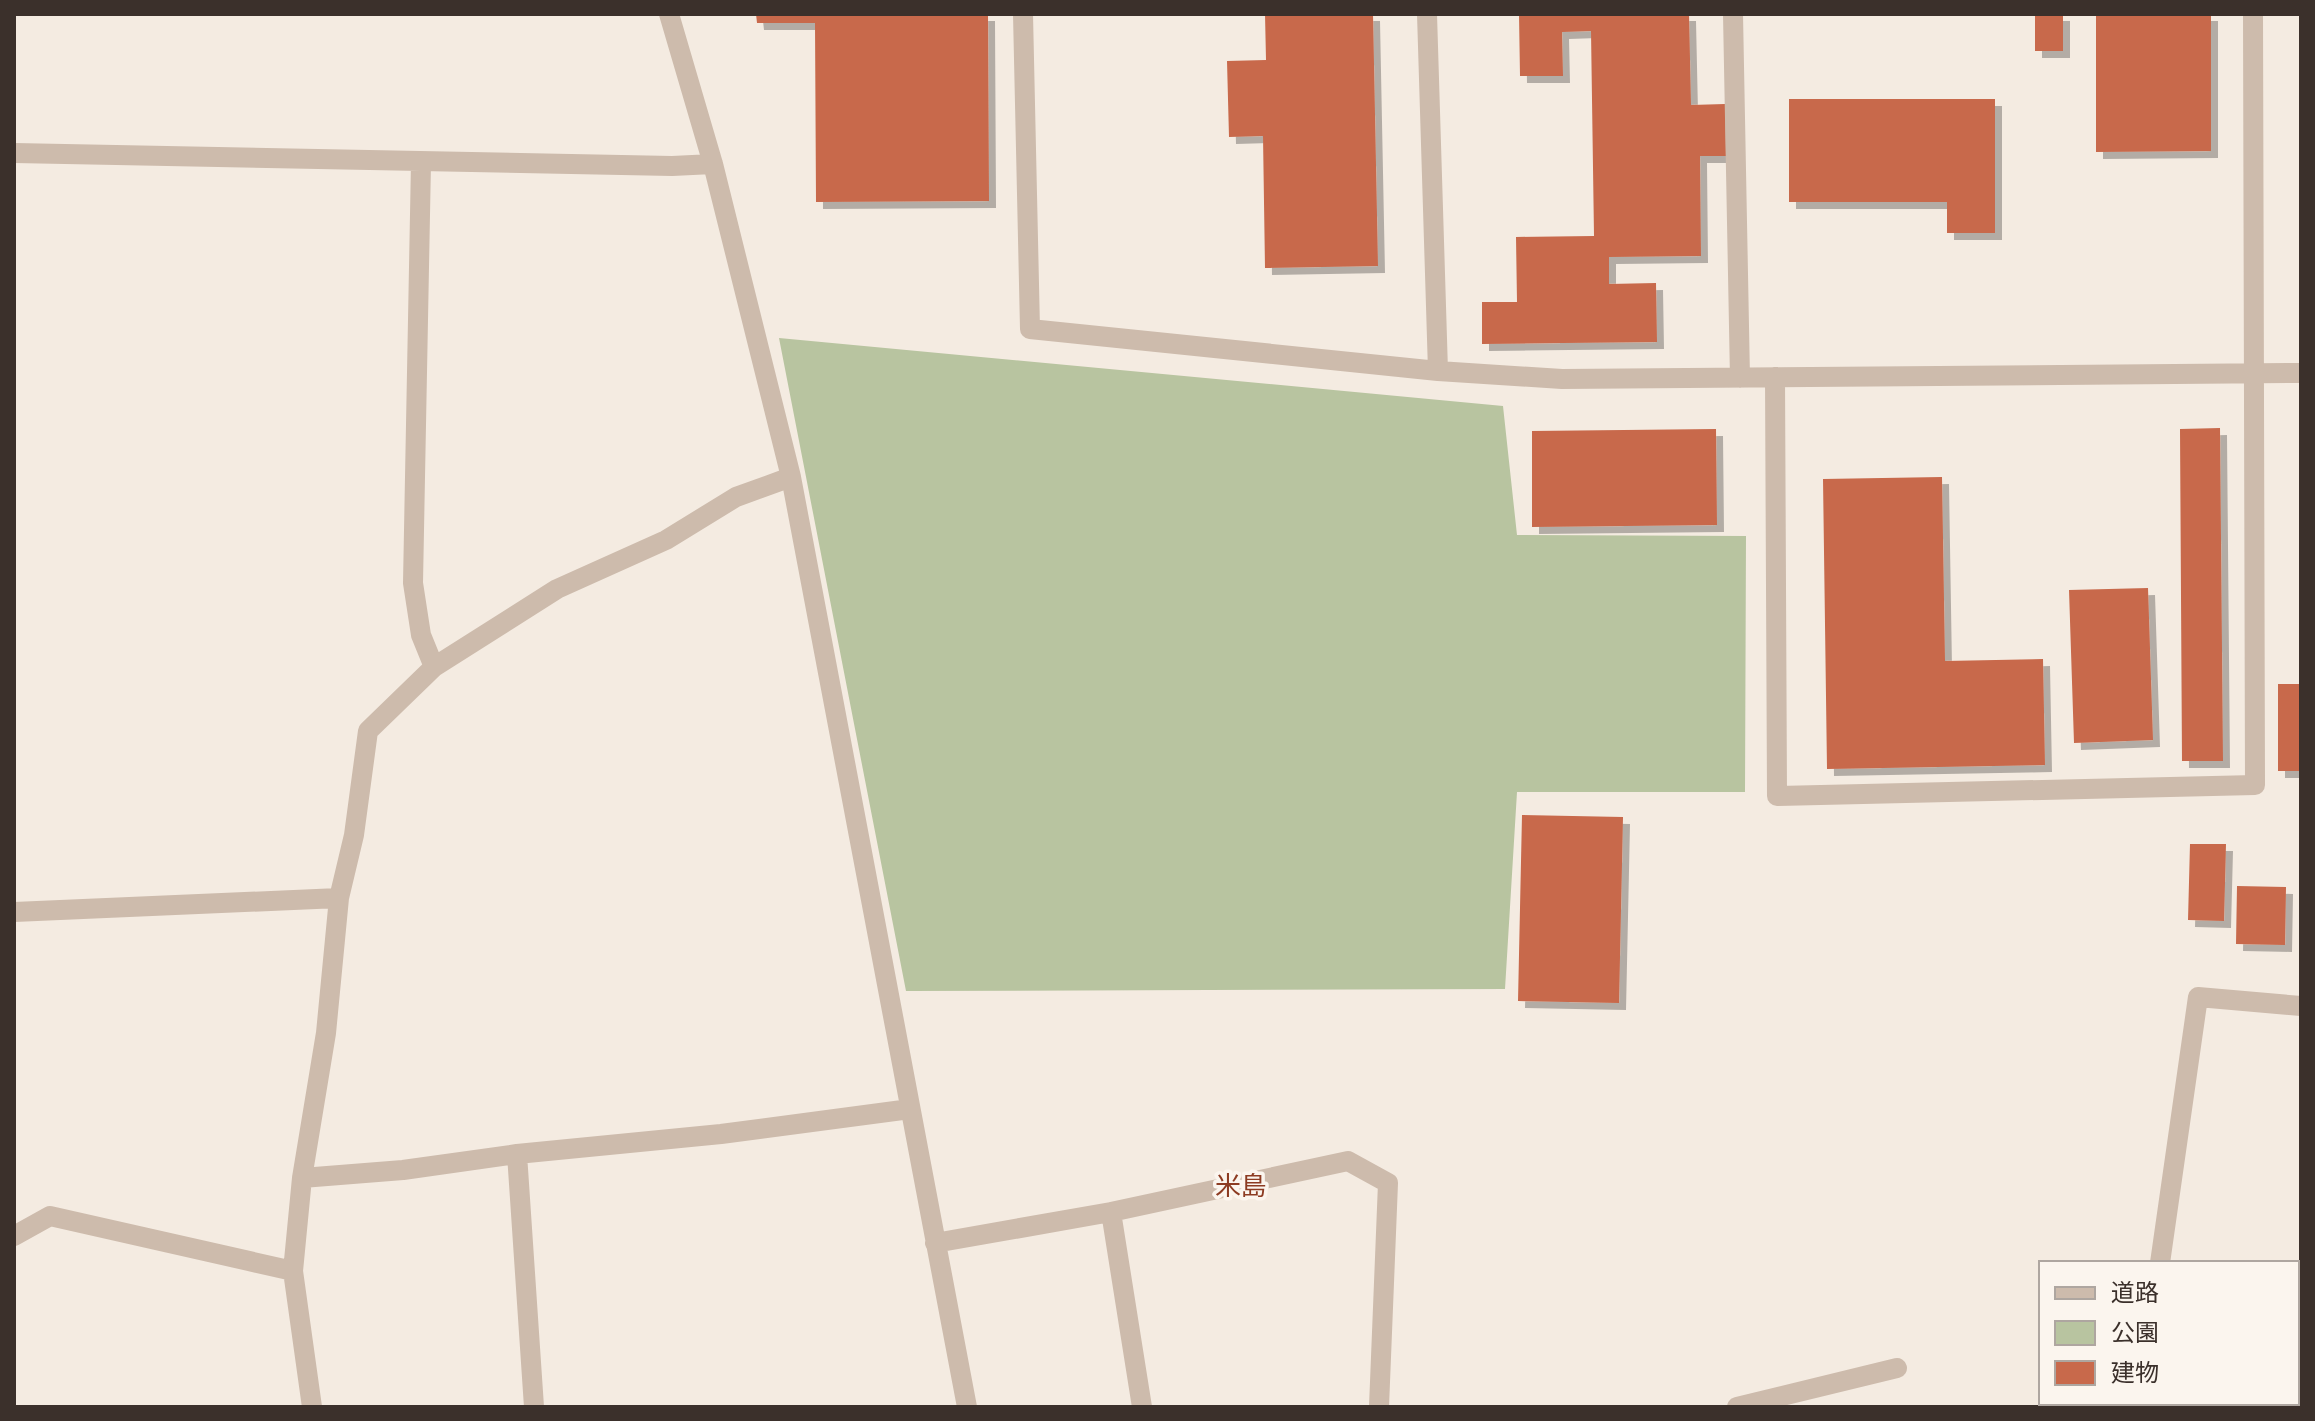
<svg xmlns="http://www.w3.org/2000/svg" width="2315" height="1421" font-family="'Noto Sans','Noto Sans JP',sans-serif">
  <style>
    .green { fill: #b8c4a0 }
    .building { fill: #c8694b; filter: url(#shadow) }
    .lines { fill: none; stroke-linecap: round; stroke-linejoin: round }
    .street { stroke: #cdbbac; stroke-width: 20 }
    .labels { text-anchor: middle; stroke-width: 7; stroke-linejoin: round; paint-order: stroke }
    .neighbourhood-label { font-size: 26px; fill: #8c3b22; stroke: #fbf5ee }
  </style>
  <defs>
    <filter id="shadow"><feDropShadow dx="7" dy="7" stdDeviation="0" flood-color="#0004"/></filter>
  </defs>
  <rect width="100%" height="100%" fill="#f4ebe1"/>
  <path class="green" d="M779,338L1503,406L1517,535L1746,536L1745,792H1517L1505,989L906,991Z"/>
  <path class="building" d="M756,14H988L989,201L816,202L815,23H757Z
    M1265,14H1373L1378,266L1265,268L1263,136L1229,137L1227,61L1266,60Z
    M1519,14H1689L1691,105L1725,104L1726,156H1700L1701,256L1609,257V284L1656,283L1657,342L1482,344V302H1517L1516,237L1594,236L1591,31L1562,32L1563,76H1520Z
    M2035,14H2063V51H2035Z
    M2096,14H2211V151L2096,152Z
    M1789,99H1995V233H1947V202H1789Z
    M2220,428L2223,761H2182L2180,429Z
    M1716,429L1717,525L1532,527V431Z
    M1942,477L1945,661L2043,659L2045,765L1827,769L1823,479Z
    M2148,588L2153,740L2074,743L2069,590Z
    M2278,684H2301V771H2278Z
    M1522,815L1623,817L1619,1003L1518,1001Z
    M2190,844H2226L2224,921L2188,920Z
    M2237,886L2286,887L2285,945L2236,944Z"/>
  <g class="lines">
    <path class="street" d="M669,14L713,164L791,477L967,1407
      M1023,14L1030,329L1438,371L1562,379L2301,373
      M1427,14L1438,371
      M1733,14L1740,378
      M14,153L672,166L713,164
      M421,162L413,583L421,635L434,667
      M1775,377L1777,796L2255,785L2253,14
      M14,912L339,898
      M517,1154L534,1407
      M302,1178L403,1170L517,1154L721,1134L910,1109
      M1111,1212L1348,1161L1388,1183L1379,1407
      M14,1236L50,1216L293,1271
      M935,1243L1111,1212L1142,1407
      M2160,1263L2198,997L2301,1006
      M2297,1309L2301,1310
      M312,1407L293,1271L302,1178L326,1033L339,898L354,835L368,731L434,667L557,589L666,540L736,497L791,477
      M1737,1407L1897,1368"/>
  </g>
  <g class="labels">
    <g class="neighbourhood-label">
      <text x="1241" y="1195">米島</text>
    </g>
  </g>
  <rect width="2315" height="1421" fill="none" stroke="#3b302b" stroke-width="32"/>
  <rect x="2039" y="1261" width="260" height="144" fill="#fbf5ee" stroke="#aea6a0" stroke-width="2"/>
  <rect x="2055" y="1287" width="40" height="12" fill="#cdbbac" stroke="#aea6a0" stroke-width="2"/>
  <text x="2111" y="1301" font-size="24" fill="#3b302b">道路</text>
  <rect x="2055" y="1321" width="40" height="24" fill="#b8c4a0" stroke="#aea6a0" stroke-width="2"/>
  <text x="2111" y="1341" font-size="24" fill="#3b302b">公園</text>
  <rect x="2055" y="1361" width="40" height="24" fill="#c8694b" stroke="#aea6a0" stroke-width="2"/>
  <text x="2111" y="1381" font-size="24" fill="#3b302b">建物</text>
</svg>
